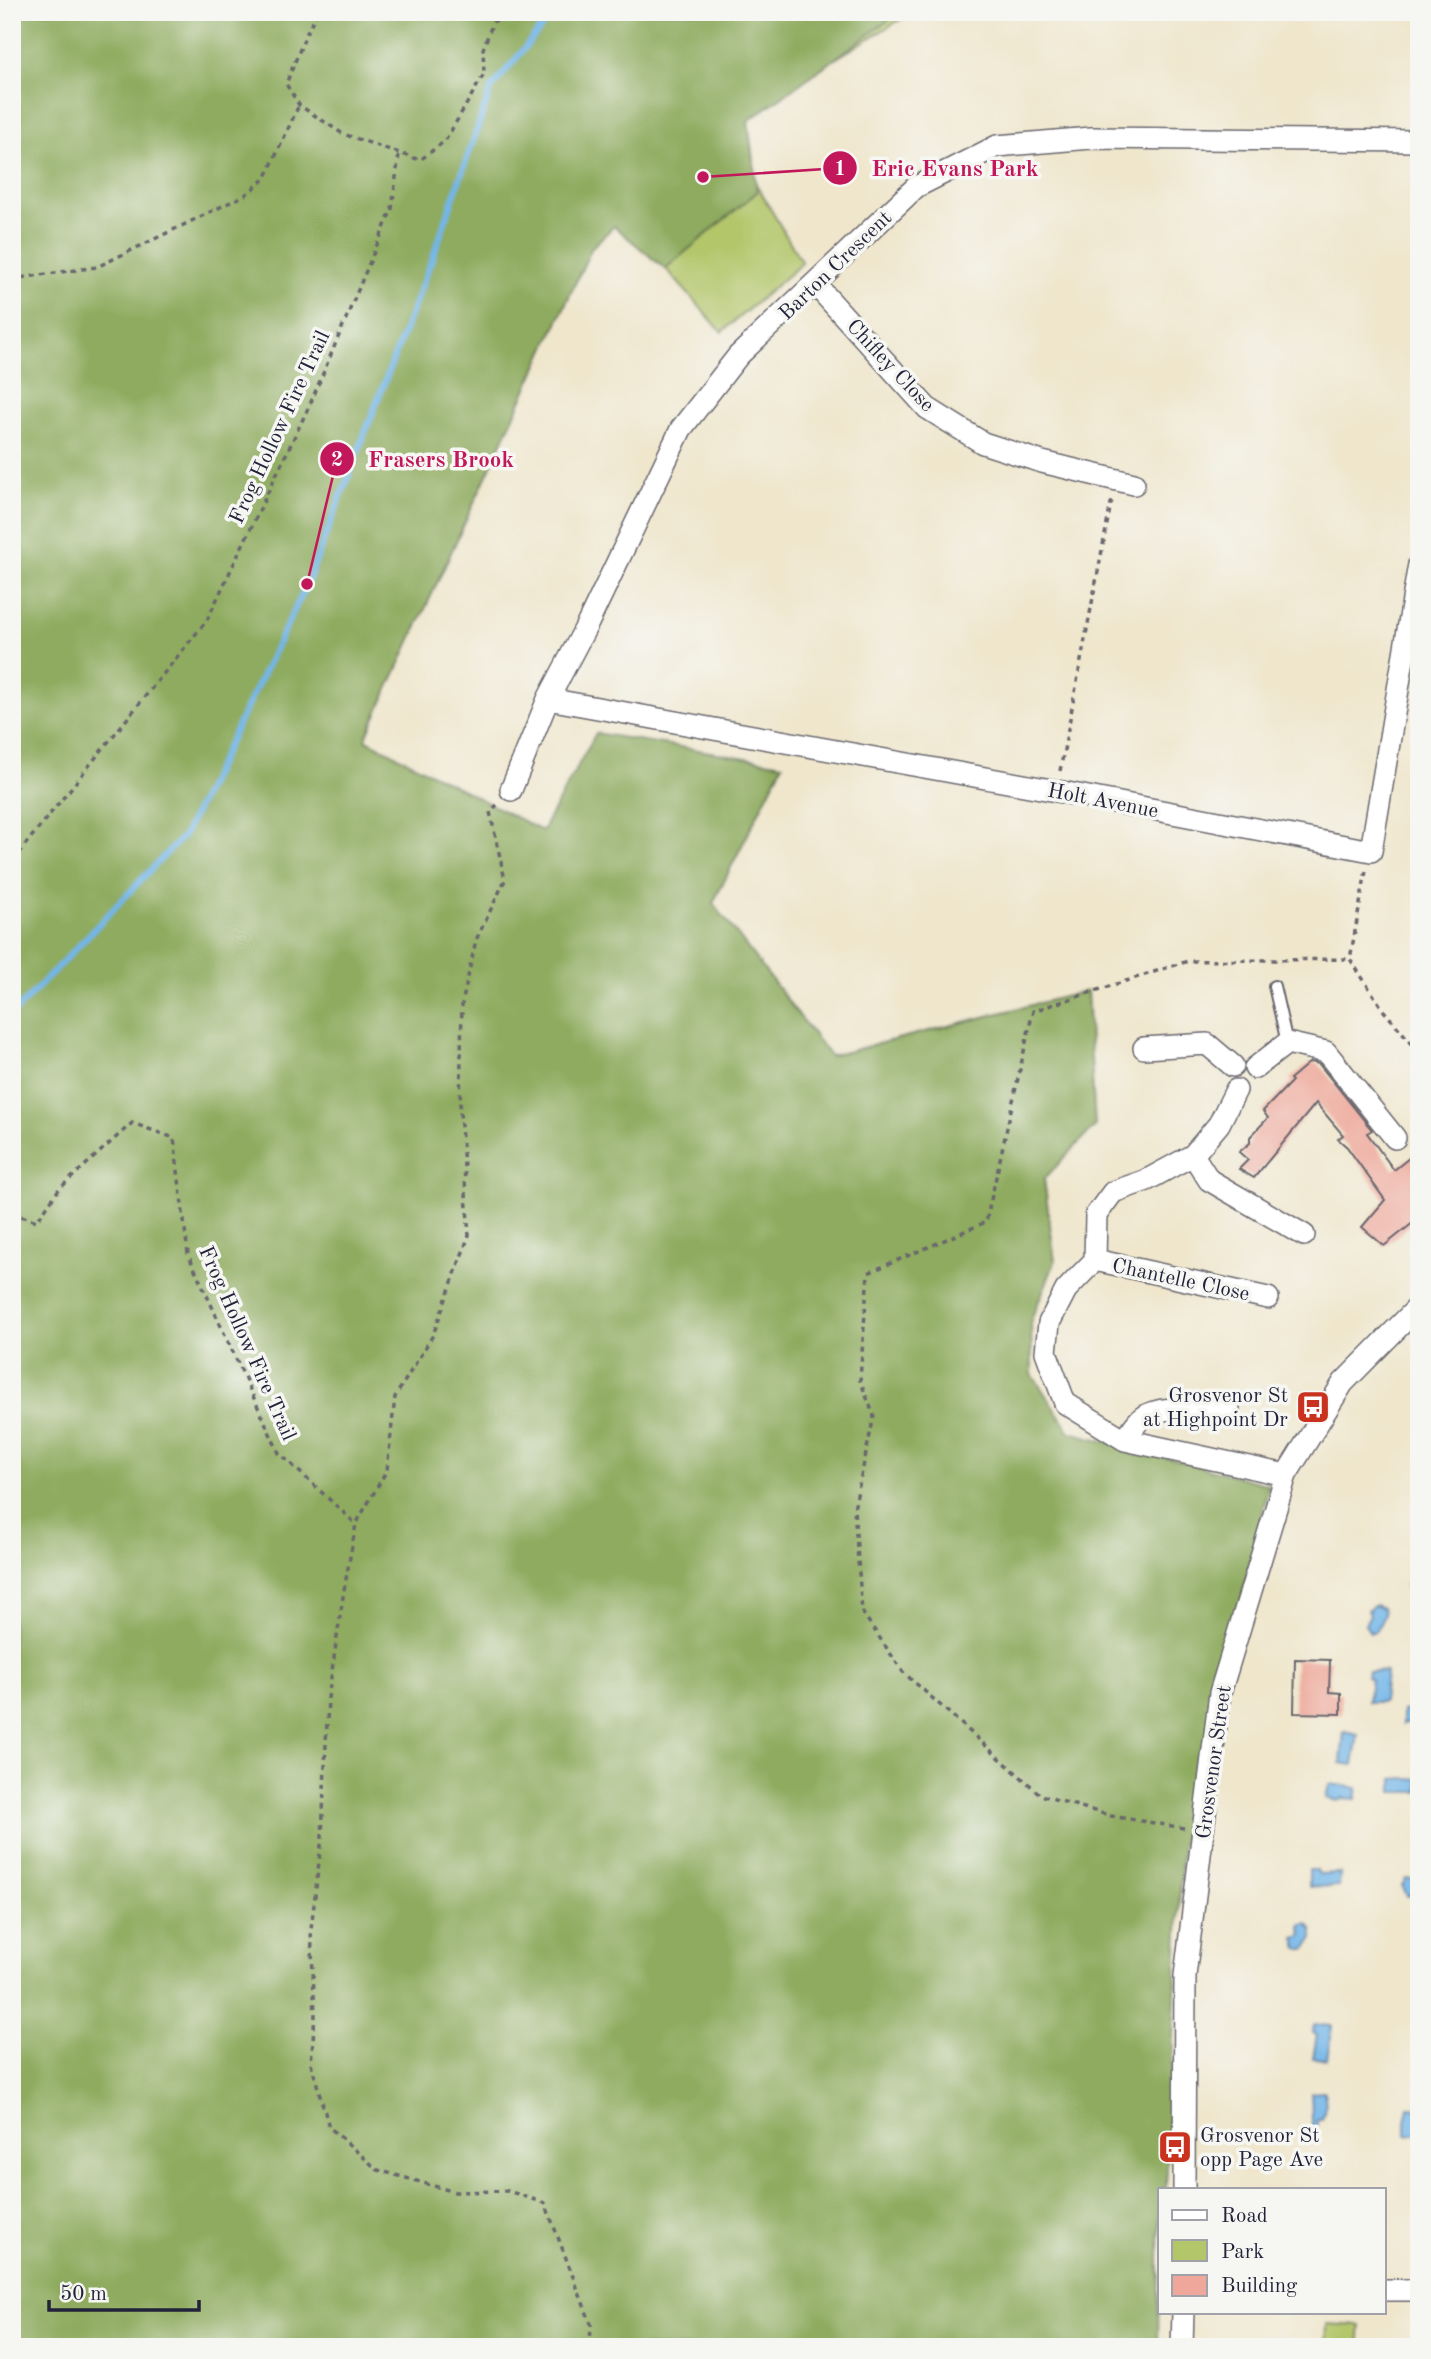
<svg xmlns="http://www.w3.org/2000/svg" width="1431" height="2359" font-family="'Old Standard TT',serif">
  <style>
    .green { fill: #b3c66a; stroke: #6a7452; stroke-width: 2 }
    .forest { fill: #8eab5e; stroke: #58664c; stroke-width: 2 }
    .water { fill: #72b6e8; stroke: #4a6c92; stroke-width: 2 }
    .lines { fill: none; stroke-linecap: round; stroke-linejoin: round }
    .stream { stroke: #72b6e8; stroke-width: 6 }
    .building { fill: #eea79a }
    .service-casing { stroke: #6a676e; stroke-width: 14 }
    .minor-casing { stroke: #6a676e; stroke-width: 24 }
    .path { stroke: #6a676e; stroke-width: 3.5; stroke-dasharray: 5 5; stroke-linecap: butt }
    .service { stroke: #fff; stroke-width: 10 }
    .minor { stroke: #fff; stroke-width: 21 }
    .labels { text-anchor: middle; stroke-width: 7; stroke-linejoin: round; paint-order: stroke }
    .street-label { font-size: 21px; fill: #22223b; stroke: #f6f6f2 }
    .poi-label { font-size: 21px; fill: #22223b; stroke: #f6f6f2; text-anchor: end }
    .leader { fill: none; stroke: #c2185b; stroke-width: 2.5 }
    .callout-dot { fill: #c2185b; stroke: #f6f6f2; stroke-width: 2.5 }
    .mark-label { font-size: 21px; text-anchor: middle; font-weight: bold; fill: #fff }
    .callout-label { font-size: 23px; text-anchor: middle; font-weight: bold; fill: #c2185b; stroke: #f6f6f2; stroke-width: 7; stroke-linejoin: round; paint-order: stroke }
  </style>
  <rect width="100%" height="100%" fill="#f6f6f2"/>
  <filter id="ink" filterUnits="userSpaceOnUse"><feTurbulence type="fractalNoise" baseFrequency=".0143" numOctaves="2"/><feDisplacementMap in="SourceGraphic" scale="14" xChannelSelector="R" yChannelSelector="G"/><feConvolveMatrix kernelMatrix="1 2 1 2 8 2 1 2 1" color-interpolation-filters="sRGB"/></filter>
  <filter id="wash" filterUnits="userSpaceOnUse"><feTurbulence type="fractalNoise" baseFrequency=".00686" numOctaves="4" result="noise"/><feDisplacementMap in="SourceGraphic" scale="28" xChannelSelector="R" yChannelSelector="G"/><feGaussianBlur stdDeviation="1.57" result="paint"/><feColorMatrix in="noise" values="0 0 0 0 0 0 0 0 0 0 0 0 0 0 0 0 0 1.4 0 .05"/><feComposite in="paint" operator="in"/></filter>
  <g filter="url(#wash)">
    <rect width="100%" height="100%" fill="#efe6cc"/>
    <path class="green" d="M738,12H913L723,127L802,263L722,332L628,226Z
      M1327,2324L1361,2326L1359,2347H1326Z"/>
    <path class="forest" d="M12,12H900L748,121L757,192L665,269L614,226L592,247L365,739L542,831L596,733L783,764L713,903L830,1056L1087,991L1095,1126L1044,1179L1055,1262L1031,1320L1032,1374L1070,1432L1269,1485L1182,1846L1166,2189H1160L1158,2347H12Z"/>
    <path class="water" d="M1417,1571L1419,1591L1416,1594H1410L1406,1587L1412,1574Z
      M1375,1605L1383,1608L1384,1614L1377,1630L1370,1633L1365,1624L1370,1615L1368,1610Z
      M1368,1671L1386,1672L1383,1702H1368L1371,1679L1367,1677Z
      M1419,1710V1720L1402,1724V1711Z
      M1344,1732L1358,1735L1353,1765L1341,1763Z
      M1407,1778L1419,1779V1792H1393V1779Z
      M1329,1784L1358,1788L1356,1799L1343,1798L1337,1801L1326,1798Z
      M1309,1870H1316L1319,1874L1340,1873L1339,1886L1309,1887Z
      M1406,1879L1419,1881V1894L1407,1896L1402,1886Z
      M1308,1924L1313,1930V1938L1306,1949H1298L1295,1938L1302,1936L1301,1925Z
      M1314,2025L1332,2026L1327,2059L1313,2058L1317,2035L1313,2033Z
      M1324,2092C1326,2102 1327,2109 1322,2119H1317V2128H1312C1312,2117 1312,2106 1311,2093Z
      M1409,2107L1419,2108V2133L1406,2135V2122Z"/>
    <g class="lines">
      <path class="stream" d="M12,1015L184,835L307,584L435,251L491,89L554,12
        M12,2342L33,2347"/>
    </g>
    <g id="blocks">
      <path class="building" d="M1310,1062L1319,1064L1372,1130L1367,1133L1394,1170L1419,1150V1218L1384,1246L1362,1227L1385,1200L1347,1147L1338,1139L1343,1135L1316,1103L1254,1178L1239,1169L1248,1160L1239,1152L1250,1143V1137L1268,1118L1263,1111L1292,1081L1290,1079Z
        M1295,1659L1330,1660L1329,1692L1341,1693V1714L1294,1713Z"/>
    </g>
  </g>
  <g filter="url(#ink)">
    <use href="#blocks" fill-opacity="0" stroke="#6a676e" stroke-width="2"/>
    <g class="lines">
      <g class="service-casing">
        <path id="service" d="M1274,986L1287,1043"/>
      </g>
      <g class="minor-casing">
        <path id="minor" d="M816,285L927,408L983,443L1042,462L1134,484
          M548,699L1057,791L1371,851L1419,564
          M511,790L548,699L588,623L681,429L738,356L916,187L997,146L1091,138L1419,141
          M1144,1048L1207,1044L1233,1066
          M1255,1068L1287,1043L1326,1052L1395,1138
          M1236,1090L1219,1124L1193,1155L1147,1180L1113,1192L1096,1215L1095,1260L1066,1290L1049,1323L1046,1352L1065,1403L1125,1440L1286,1475
          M1193,1155L1209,1180L1304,1235
          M1095,1260L1268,1298
          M1125,1440C1131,1431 1137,1420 1146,1415C1167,1405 1207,1408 1229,1409
          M1184,2189L1185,1976L1220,1693L1286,1475L1343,1383L1419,1306
          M1384,2290H1419
          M1182,2347L1183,2312"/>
      </g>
      <path class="path" d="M318,12L309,27L286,84L299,105L343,134L420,160L445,141L484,74L483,49L493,22L512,12
        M12,279L97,267L245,195L265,179L299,105
        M1060,771L1111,503L1116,499
        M497,805L490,812L505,880L476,940L462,1004L460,1112L469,1235L433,1335L395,1397L387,1470L356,1524L344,1590L328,1698L322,1837L311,1929L315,2016L311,2063L329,2127L378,2170L455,2192L508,2191L545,2203L591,2324L590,2347
        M12,861L207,620L311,402L392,209L399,154
        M1366,871L1350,959L1384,1011L1419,1052
        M12,1213L37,1221L59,1189L132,1123L174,1138L188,1254L279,1453L356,1524
        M1184,1828L1111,1816L1041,1795L903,1672L862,1612L854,1509L874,1416L860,1380L868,1273L986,1222L1033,1011L1188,961L1350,959"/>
      <use href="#service" class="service"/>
      <use href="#minor" class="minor"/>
    </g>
  </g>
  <defs>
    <g id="bus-square" transform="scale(1.75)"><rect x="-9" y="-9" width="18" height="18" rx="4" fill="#c8321e" stroke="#f6f6f2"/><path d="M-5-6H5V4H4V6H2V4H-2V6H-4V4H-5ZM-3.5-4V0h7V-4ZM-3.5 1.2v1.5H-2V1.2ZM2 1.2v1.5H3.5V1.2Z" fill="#fff"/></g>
  </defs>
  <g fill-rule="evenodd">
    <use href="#bus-square" x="1313" y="1407"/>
    <use href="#bus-square" x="1175" y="2147"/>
  </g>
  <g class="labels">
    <g class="street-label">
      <text transform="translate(835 265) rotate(-44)" y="7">Barton Crescent</text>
      <text transform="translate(891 365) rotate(47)" y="7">Chifley Close</text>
      <text transform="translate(279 427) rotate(-65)" y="7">Frog Hollow Fire Trail</text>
      <text transform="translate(1103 800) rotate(11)" y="7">Holt Avenue</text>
      <text transform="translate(1181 1279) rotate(12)" y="7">Chantelle Close</text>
      <text transform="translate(248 1343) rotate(66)" y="7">Frog Hollow Fire Trail</text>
      <text transform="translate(1213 1762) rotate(-82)" y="7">Grosvenor Street</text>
    </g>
    <g class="poi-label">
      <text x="1288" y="1402">Grosvenor St<tspan x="1288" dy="24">at Highpoint Dr</tspan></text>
      <text x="1200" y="2142" text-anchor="start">Grosvenor St<tspan x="1200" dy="24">opp Page Ave</tspan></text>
    </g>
  </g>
  <path class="leader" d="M703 177L840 168M307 584L337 459"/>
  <g class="callout-dot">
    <circle cx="703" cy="177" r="7"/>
    <circle cx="307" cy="584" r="7"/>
    <circle cx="840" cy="168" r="18"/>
    <circle cx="337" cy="459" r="18"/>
  </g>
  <g class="mark-label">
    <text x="840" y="175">1</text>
    <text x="337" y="466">2</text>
  </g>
  <g class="callout-label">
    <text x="955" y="176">Eric Evans Park</text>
    <text x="441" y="467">Frasers Brook</text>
  </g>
  <rect width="1431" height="2359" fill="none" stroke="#f6f6f2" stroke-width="42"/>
  <rect x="1158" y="2188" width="228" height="126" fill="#f6f6f2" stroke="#a1a1a9" stroke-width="2"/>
  <rect x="1172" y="2210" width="35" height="10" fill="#ffffff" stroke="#a1a1a9" stroke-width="2"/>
  <text x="1221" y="2222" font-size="21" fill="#22223b">Road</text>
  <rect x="1172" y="2240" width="35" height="21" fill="#b3c66a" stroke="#a1a1a9" stroke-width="2"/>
  <text x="1221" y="2258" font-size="21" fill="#22223b">Park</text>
  <rect x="1172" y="2275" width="35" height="21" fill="#eea79a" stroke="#a1a1a9" stroke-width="2"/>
  <text x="1221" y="2292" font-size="21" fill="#22223b">Building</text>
  <path d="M49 2300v10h150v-10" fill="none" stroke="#22223b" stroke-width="3.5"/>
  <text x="60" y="2300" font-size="21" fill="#22223b" stroke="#f6f6f2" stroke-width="5" paint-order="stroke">50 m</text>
</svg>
